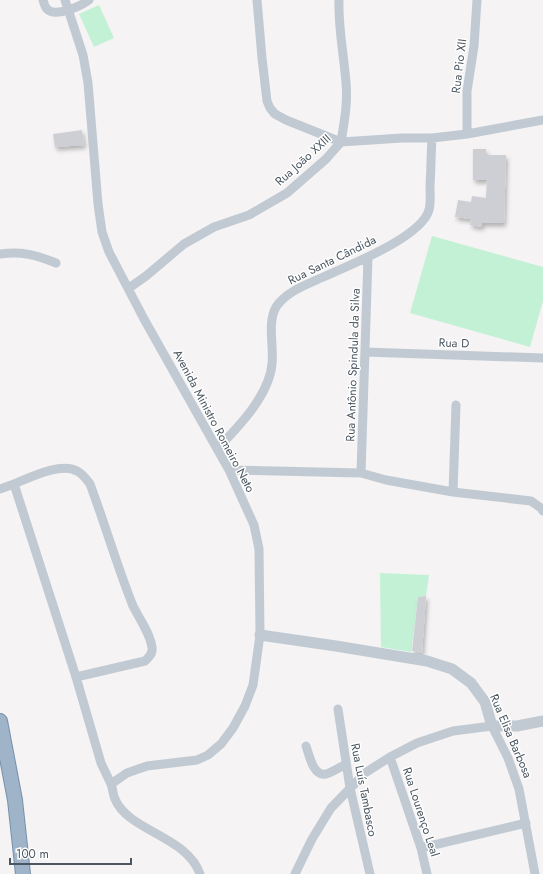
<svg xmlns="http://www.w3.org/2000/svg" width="543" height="874" font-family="Jost,sans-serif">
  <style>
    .green { fill: #c3f1d5 }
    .building { fill: #cdcfd5; filter: url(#shadow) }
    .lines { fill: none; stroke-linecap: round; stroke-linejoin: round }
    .trunk-casing { stroke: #7690ad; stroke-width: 16 }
    .minor { stroke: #c1cad2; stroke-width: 9 }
    .tertiary { stroke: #c1cad2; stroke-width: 11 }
    .trunk { stroke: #9fb4c9; stroke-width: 14 }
    .labels { text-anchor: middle; stroke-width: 3; stroke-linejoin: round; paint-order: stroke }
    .street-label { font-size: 12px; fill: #4a5661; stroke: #fff }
  </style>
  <defs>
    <filter id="shadow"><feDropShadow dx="2" dy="3.5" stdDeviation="2" flood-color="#0004"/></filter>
  </defs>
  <rect width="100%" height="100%" fill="#f5f3f3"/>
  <path class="green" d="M99,5L114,38L94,47L79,14Z
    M432,236L543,267V301L530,347L410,313Z
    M380,573L429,575L426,596L418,597L411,652L381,647Z"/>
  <path class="building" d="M82,130L84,145L55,147L53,134Z
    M473,149H486V155H506L504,223H482V227L470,225L471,219L455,217L458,200L471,202L472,196L486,198L487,180H473Z
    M426,596L422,653L412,651L418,597Z"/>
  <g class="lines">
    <g class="trunk-casing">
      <path id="trunk" d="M0,721L15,800L23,874"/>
    </g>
    <path class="minor" d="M43,0C44,3 45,7 47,9C55,18 81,6 89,0
      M65,0L83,55L88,83L98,204L102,232L109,252L144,319L229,470L254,525L259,549L260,635L253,685L245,706L233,728L221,744L208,755L197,760L147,766L127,773L111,784C113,789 113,795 115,799C128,831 187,836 200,874
      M257,0L262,58L267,101L270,108L275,114L286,120L341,142C344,123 348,103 346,83C344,55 338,28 339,0
      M467,134V91L474,46L477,0
      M0,254C22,251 36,255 56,263
      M129,288L146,276L184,244L214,227L249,215L287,193L326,159L341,142L402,138H432L467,134L543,120
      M365,352L543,358
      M217,449C238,427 269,396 272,364C274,346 267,323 276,307C286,292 305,285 321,278C347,266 421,238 429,210C431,202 430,194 430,186C431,170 431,154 432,138
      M229,470L361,473L386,480L453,492L531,501L541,508L543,511
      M361,473L368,257
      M0,489L14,484
      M453,492L456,405
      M76,677L145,661C149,657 153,654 152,648C151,635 139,618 133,606C117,566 105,524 90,484C86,479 83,474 77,471C61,462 31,477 14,484L76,677L101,763L111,784
      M338,709L350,788L370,874
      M306,746C309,754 313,777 326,774C333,772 340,767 346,764
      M390,757L421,848L427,874
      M421,848L526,823
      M295,874L312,839L331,808L365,773L390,757L417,743L453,731L492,726L508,758L519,789L535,874"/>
    <path class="tertiary" d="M260,635L336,646L427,661L452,669L471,683L485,702L492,726H517L543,721"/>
    <use href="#trunk" class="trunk"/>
  </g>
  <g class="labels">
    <g class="street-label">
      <text transform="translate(459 66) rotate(-83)" y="4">Rua Pio XII</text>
      <text transform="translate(303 160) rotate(-42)" y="4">Rua João XXIII</text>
      <text transform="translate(332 260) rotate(-26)" y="4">Rua Santa Cândida</text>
      <text transform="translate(454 343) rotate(2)" y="4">Rua D</text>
      <text transform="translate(353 365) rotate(-88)" y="4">Rua Antônio Spindula da Silva</text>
      <text transform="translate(214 421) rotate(62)" y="4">Avenida Ministro Romeiro Neto</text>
      <text transform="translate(511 736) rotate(67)" y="4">Rua Elisa Barbosa</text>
      <text transform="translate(364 790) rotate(79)" y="4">Rua Luís Tambasco</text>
      <text transform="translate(421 812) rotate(72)" y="4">Rua Lourenço Leal</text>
    </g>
  </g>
  <path d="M10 858v6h121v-6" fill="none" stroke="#4a5661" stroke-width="2"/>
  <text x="16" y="858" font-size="12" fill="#4a5661" stroke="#ffffff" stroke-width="3" paint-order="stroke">100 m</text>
</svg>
